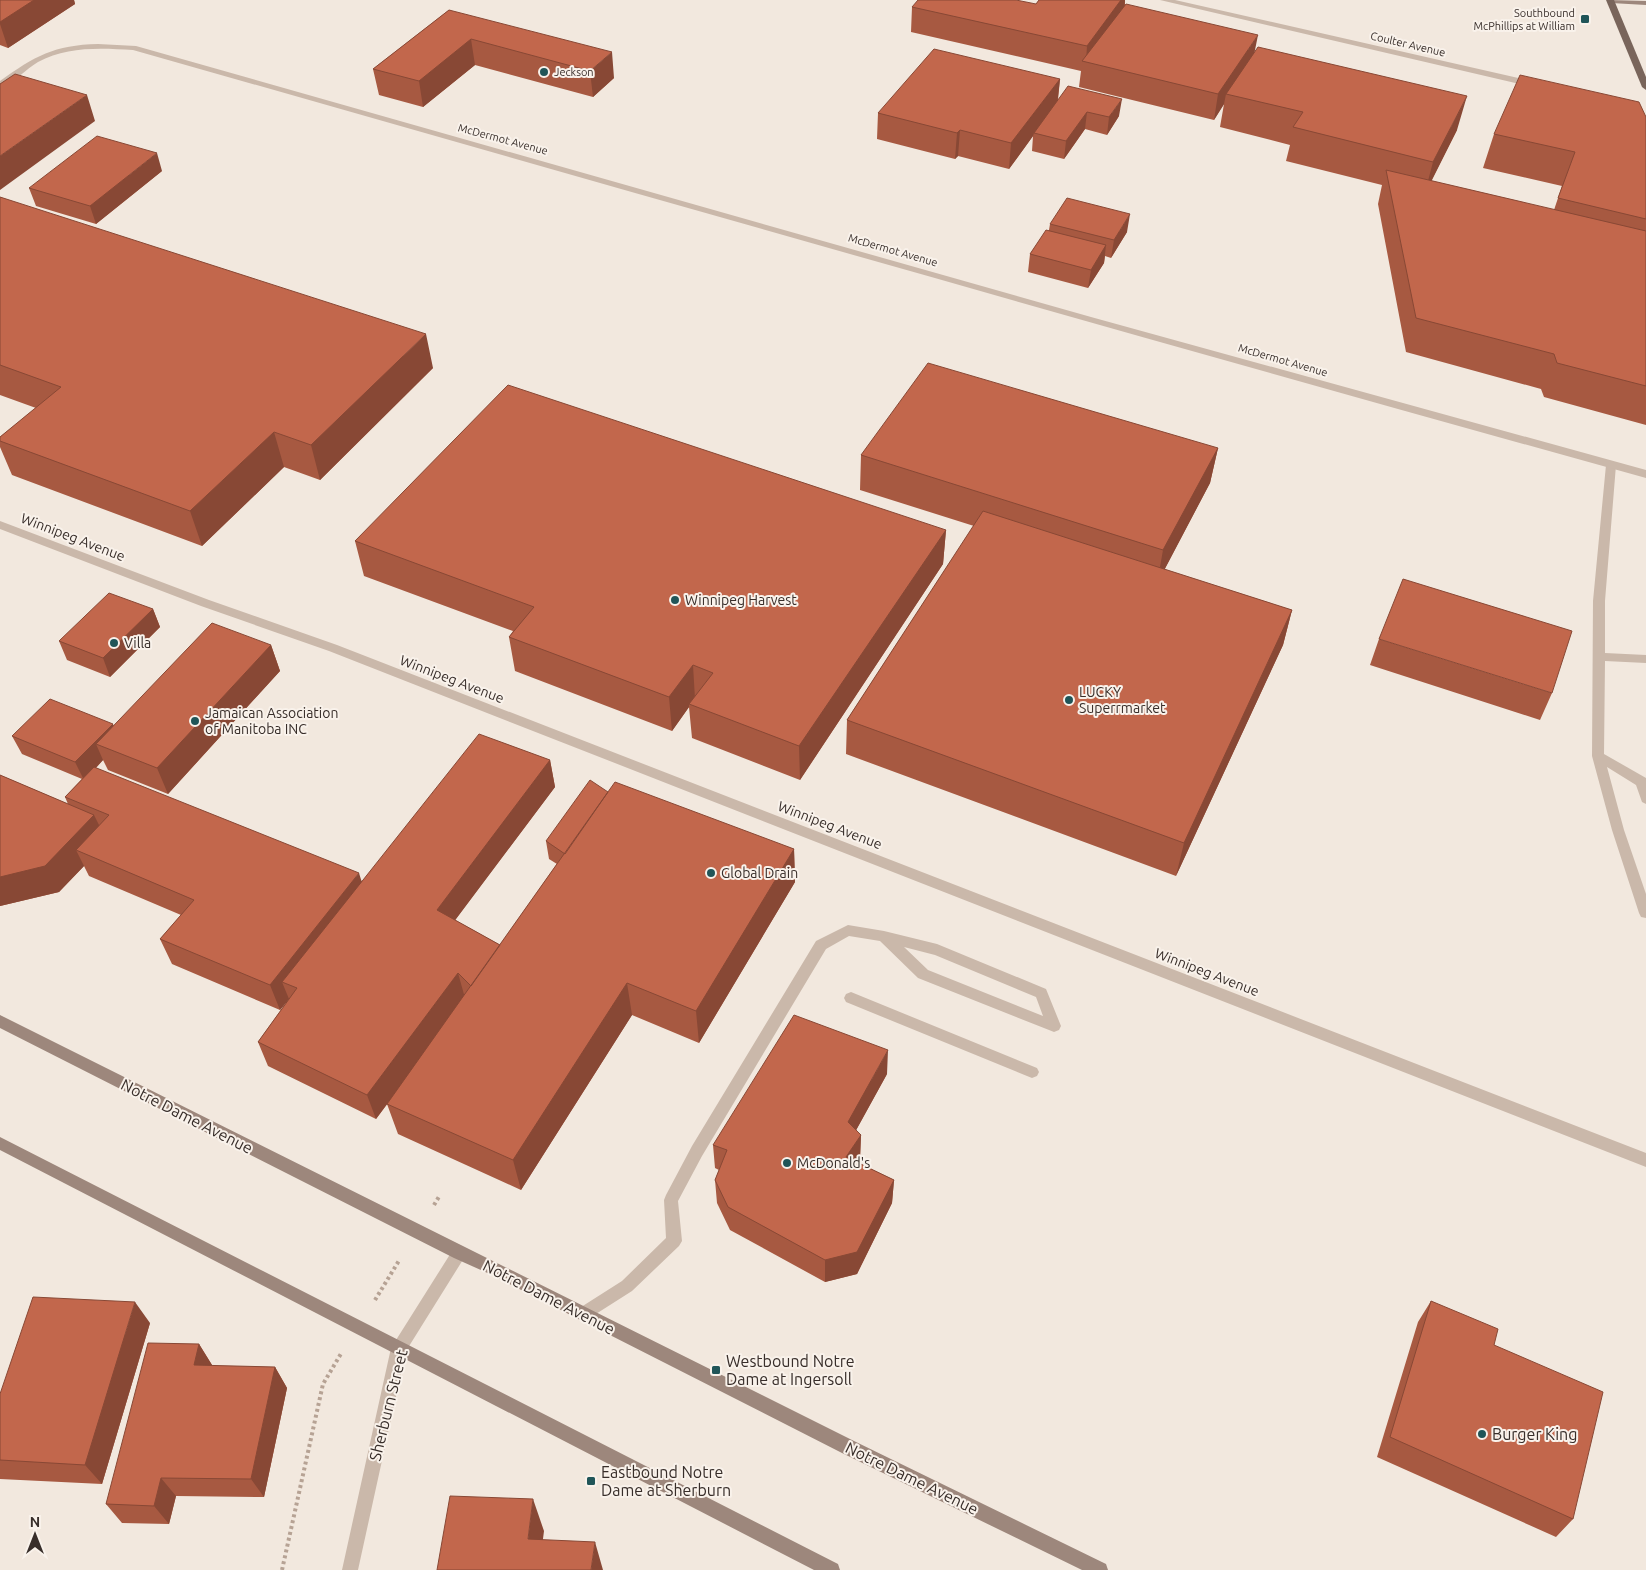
<svg xmlns="http://www.w3.org/2000/svg" width="1646" height="1570" font-family="Ubuntu,sans-serif">
  <style>
    .lines { fill: none; stroke-linecap: round; stroke-linejoin: round }
    .path { stroke: #b6a294; stroke-width: 4; stroke-dasharray: 3 3; stroke-linecap: butt }
    .lane { fill: #cab8aa; fill-rule: evenodd }
    .street { fill: #cab8aa; fill-rule: evenodd }
    .secondary { fill: #9d877c; fill-rule: evenodd }
    .primary { fill: #79655b; fill-rule: evenodd }
    .wall { fill: #a75941 }
    .shaded-wall { fill: #884835 }
    .building { fill: #c2674c; stroke: #884835 }
    .poi-dot { fill: #205558; stroke: #f9f2eb; stroke-width: 2 }
    .labels { text-anchor: middle; stroke-width: 4; stroke-linejoin: round; paint-order: stroke }
    .far-poi-label { font-size: 11px; fill: #382e2a; stroke: #f9f2eb; text-anchor: end }
    .far-street-label { font-size: 11px; fill: #382e2a; stroke: #f9f2eb }
    .street-label { font-size: 14px; fill: #382e2a; stroke: #f9f2eb }
    .poi-label { font-size: 14px; fill: #382e2a; stroke: #f9f2eb; text-anchor: start }
    .near-street-label { font-size: 16px; fill: #382e2a; stroke: #f9f2eb }
    .near-poi-label { font-size: 16px; fill: #382e2a; stroke: #f9f2eb; text-anchor: start }
  </style>
  <rect width="100%" height="100%" fill="#f2e8de"/>
  <g class="lines">
    <path class="path" d="M434,1205L440,1195
      M375,1300L400,1259
      M282,1570L323,1384L342,1352"/>
    <path class="lane" d="M1611,462L1616,465L1605,601V653L1646,655V663L1605,661L1604,754L1646,778V804L1642,802L1636,785L1607,767L1624,830L1646,894V918L1641,917L1639,913L1612,830L1592,756L1593,601L1606,465Z
      M848,925L884,931L937,944L1046,989L1061,1026L1059,1030L1054,1032L1049,1030L918,978L880,941L849,936L826,949L702,1156L678,1201L682,1241L679,1246L632,1291L588,1319L583,1321L578,1319L575,1314L578,1309L622,1281L666,1238L664,1200L666,1195L692,1146L816,941ZM904,947L935,955L1036,997L1043,1016L928,970Z
      M851,992L1037,1068L1039,1072L1037,1076L1032,1078L1027,1076L846,1002L844,998L846,994Z"/>
    <path class="street" d="M1160,0H1175L1532,81L1536,84L1532,87Z
      M98,44L136,46L1091,317L1646,470V478C1141,338 637,193 133,50C101,48 67,46 38,62C26,69 14,83 0,88V81C35,56 54,45 98,44Z
      M0,521L209,600L337,645L1646,1153V1167L329,651L201,606L0,529Z
      M459,1246L464,1248L467,1253L464,1258L406,1351L358,1570H342L391,1348L454,1248Z"/>
    <path class="secondary" d="M1608,0L1646,1V5L1611,3H1608Z
      M0,1015L854,1441L1106,1564L1108,1570H1082L842,1453L492,1275L454,1258L0,1028Z
      M0,1137L838,1564L840,1570H814L0,1150Z"/>
    <path class="primary" d="M1606,0H1614L1646,77V90L1642,87Z"/>
  </g>
  <path class="wall" d="M0,0H74L75,4L8,48L0,45Z
    M1039,0H1125V5L1255,52L1457,130L1431,181L1554,210L1562,186L1483,168L1494,134L1646,117V425L1544,397L1541,389L1406,352L1378,204L1382,185L1286,161L1290,145L1220,127L1224,104L1214,120L1079,87L1081,71L911,32L912,7L1036,4Z
    M449,10L614,78L593,97L475,65L423,107L379,95L373,69Z
    M1060,79L1058,100L1119,116L1107,135L1085,129L1064,159L1032,151L1033,136L1009,169L958,156L955,159L877,139L878,113Z
    M162,171L96,224L36,206L29,188Z
    M0,197L433,368L320,480L284,467L202,546L12,475L0,447V437L36,408L0,395Z
    M1050,224L1127,232L1111,258L1105,256L1104,263L1088,288L1028,272L1030,254L1049,230Z
    M1218,448L1210,483L1164,570L1292,610L1283,645L1176,876L846,754L847,720L974,526L860,490L861,455Z
    M946,530L943,564L800,780L692,738L689,707L672,731L515,671L509,637L513,631L364,576L355,541Z
    M153,609L160,627L110,677L67,660L59,641Z
    M1379,639L1552,693L1540,720L1370,665Z
    M271,645L280,671L168,794L108,770L103,760L96,768L362,881L550,760L555,787L455,920L500,945L557,864L549,859L546,841L608,792L794,849L795,882L699,1043L632,1015L521,1190L398,1134L387,1104L391,1099L376,1119L268,1066L258,1042L289,999L280,1010L172,964L160,939L181,915L89,876L84,866L59,892L0,906V775L68,804L65,797L82,779L22,754L12,736L113,724V726Z
    M887,1074L856,1130L861,1135L860,1159L857,1162L894,1180L892,1203L857,1274L825,1282L730,1230L717,1203L715,1180L719,1170L715,1168L713,1145Z
    M1431,1301L1494,1345L1573,1519L1556,1537L1377,1457L1418,1322Z
    M150,1323L102,1484L0,1479V1394Z
    M199,1344L212,1365L211,1366L275,1367L287,1388L264,1497L176,1496L169,1524L122,1523L106,1504Z"/>
  <path class="shaded-wall" d="M34,0H74L75,4L8,48L0,24V22Z
    M1121,0H1125L1123,19L1086,62L1087,46Z
    M1258,35L1253,60L1226,94L1224,104L1214,120L1218,94Z
    M471,39L475,65L423,107L419,81Z
    M612,52L614,78L593,97L590,71Z
    M1060,79L1057,105L1034,133L1033,136L1009,169L1011,143Z
    M87,95L95,121L0,190V156Z
    M1467,96L1457,130L1424,196L1433,162Z
    M1122,99L1119,116L1107,135L1109,117Z
    M1087,112L1085,129L1064,159L1066,141Z
    M960,130L958,156L955,159L957,133Z
    M157,153L162,171L96,224L90,206Z
    M1130,214L1127,232L1111,258L1114,240Z
    M1106,245L1104,263L1088,288L1091,270Z
    M426,334L433,368L320,480L311,445Z
    M274,432L284,467L202,546L190,511Z
    M1218,448L1210,483L1157,584L1163,550Z
    M946,530L943,564L800,780L799,746Z
    M153,609L160,627L110,677L103,658Z
    M1292,610L1283,645L1176,876L1184,843Z
    M271,645L280,671L168,794L157,768Z
    M693,665L695,699L689,704V707L672,731L669,697Z
    M113,724L120,742L96,744L103,760L84,780L75,762Z
    M550,760L555,787L444,935L437,910Z
    M94,815L107,841L76,850L84,866L59,892L0,906V877Z
    M794,849L795,882L699,1043L696,1011Z
    M359,873L367,899L282,982L289,999L280,1010L270,985Z
    M458,973L465,998L376,1119L367,1095Z
    M627,983L632,1015L521,1190L513,1160Z
    M888,1050L887,1074L848,1145V1122Z
    M861,1135L860,1159L845,1180L846,1157Z
    M894,1180L892,1203L857,1274L825,1282V1260Z
    M135,1302L150,1323L102,1484L85,1465Z
    M199,1344L212,1365L207,1386L194,1365Z
    M275,1367L287,1388L264,1497L251,1479Z
    M161,1478L176,1496L169,1524L154,1506Z
    M533,1499L544,1531L539,1570L528,1539Z
    M595,1542L603,1570H591Z"/>
  <path class="building" d="M0,0H34L0,22Z
    M918,0H1016L1036,4L1039,0H1121L1087,46L912,7Z
    M1126,4L1258,35L1218,94L1082,61Z
    M449,10L612,52L590,71L471,39L419,81L373,69Z
    M1258,47L1467,96L1433,162L1293,127L1303,112L1226,94Z
    M934,49L1060,79L1011,143L960,130L957,133L878,113Z
    M15,74L87,95L0,156V84Z
    M1520,75L1639,102L1646,117V219L1558,198L1575,152L1494,134Z
    M1068,86L1122,99L1109,117L1087,112L1066,141L1034,133Z
    M97,136L157,153L90,206L29,188Z
    M1386,170L1646,231V386L1557,363L1554,354L1416,318Z
    M0,197L426,334L311,445L274,432L190,511L0,441V437L61,387L0,365Z
    M1067,198L1130,214L1114,240L1050,224Z
    M1046,230L1106,245L1091,270L1030,254Z
    M928,363L1218,448L1163,550L861,455Z
    M508,385L946,530L799,746L689,704L713,673L693,665L669,697L509,637L534,607L355,541Z
    M983,511L1292,610L1184,843L847,720Z
    M1403,579L1572,631L1552,693L1379,639Z
    M109,593L153,609L103,658L59,641Z
    M212,623L271,645L157,768L96,744Z
    M50,699L113,724L75,762L12,736Z
    M479,734L550,760L437,910L500,945L471,986L458,973L367,1095L258,1042L297,988L282,982Z
    M94,767L359,873L270,985L160,939L194,900L76,850L109,815L65,797Z
    M0,775L94,815L45,866L0,877Z
    M590,780L608,792L565,854L546,841Z
    M615,782L794,849L696,1011L627,983L513,1160L387,1104Z
    M794,1015L888,1050L848,1122L861,1135L846,1157L894,1180L857,1252L825,1260L728,1207L715,1180L727,1150L713,1145Z
    M33,1297L135,1302L85,1465L0,1460V1394Z
    M1431,1301L1498,1329L1494,1345L1603,1392L1573,1519L1390,1437Z
    M148,1343L199,1344L194,1365L275,1367L251,1479L161,1478L154,1506L106,1504Z
    M450,1496L533,1499L528,1539L595,1542L591,1570H437Z"/>
  <g class="poi-dot">
    <rect x="1580" y="14" width="10" height="10" rx="2.5"/>
    <circle cx="544" cy="72" r="5"/>
    <circle cx="675" cy="600" r="5"/>
    <circle cx="114" cy="643" r="5"/>
    <circle cx="1069" cy="700" r="5"/>
    <circle cx="195" cy="721" r="5"/>
    <circle cx="711" cy="873" r="5"/>
    <circle cx="787" cy="1163" r="5"/>
    <rect x="711" y="1365" width="10" height="10" rx="2.5"/>
    <circle cx="1482" cy="1434" r="5"/>
    <rect x="586" y="1476" width="10" height="10" rx="2.5"/>
  </g>
  <g class="labels">
    <g class="far-poi-label">
      <text x="1575" y="17">Southbound<tspan x="1575" dy="13">McPhillips at William</tspan></text>
      <text x="554" y="76" text-anchor="start">Jeckson</text>
    </g>
    <g class="far-street-label">
      <text transform="translate(1408 44) rotate(13)" y="4">Coulter Avenue</text>
      <text transform="translate(503 139) rotate(15)" y="4">McDermot Avenue</text>
      <text transform="translate(893 250) rotate(16)" y="4">McDermot Avenue</text>
      <text transform="translate(1283 360) rotate(16)" y="4">McDermot Avenue</text>
    </g>
    <g class="street-label">
      <text transform="translate(73 537) rotate(21)" y="5">Winnipeg Avenue</text>
      <text transform="translate(452 679) rotate(21)" y="5">Winnipeg Avenue</text>
      <text transform="translate(830 825) rotate(21)" y="5">Winnipeg Avenue</text>
      <text transform="translate(1207 972) rotate(21)" y="5">Winnipeg Avenue</text>
    </g>
    <g class="poi-label">
      <text x="685" y="605">Winnipeg Harvest</text>
      <text x="124" y="648">Villa</text>
      <text x="1079" y="697">LUCKY<tspan x="1079" dy="16">Superrmarket</tspan></text>
      <text x="205" y="718">Jamaican Association<tspan x="205" dy="16">of Manitoba INC</tspan></text>
      <text x="721" y="878">Global Drain</text>
      <text x="797" y="1168">McDonald's</text>
    </g>
    <g class="near-street-label">
      <text transform="translate(187 1116) rotate(27)" y="6">Notre Dame Avenue</text>
      <text transform="translate(549 1297) rotate(27)" y="6">Notre Dame Avenue</text>
      <text transform="translate(388 1405) rotate(-76)" y="6">Sherburn Street</text>
      <text transform="translate(912 1478) rotate(26)" y="6">Notre Dame Avenue</text>
    </g>
    <g class="near-poi-label">
      <text x="726" y="1367">Westbound Notre<tspan x="726" dy="18">Dame at Ingersoll</tspan></text>
      <text x="1492" y="1440">Burger King</text>
      <text x="601" y="1478">Eastbound Notre<tspan x="601" dy="18">Dame at Sherburn</tspan></text>
    </g>
  </g>
  <g transform="translate(35 1535)" stroke="#f9f2eb" stroke-width="4" paint-order="stroke">
  <path d="M0-4L9 19L0 12L-9 19Z" fill="#382e2a"/>
  <text y="-8" font-size="14" font-weight="bold" text-anchor="middle" fill="#382e2a">N</text>
  </g>
</svg>
